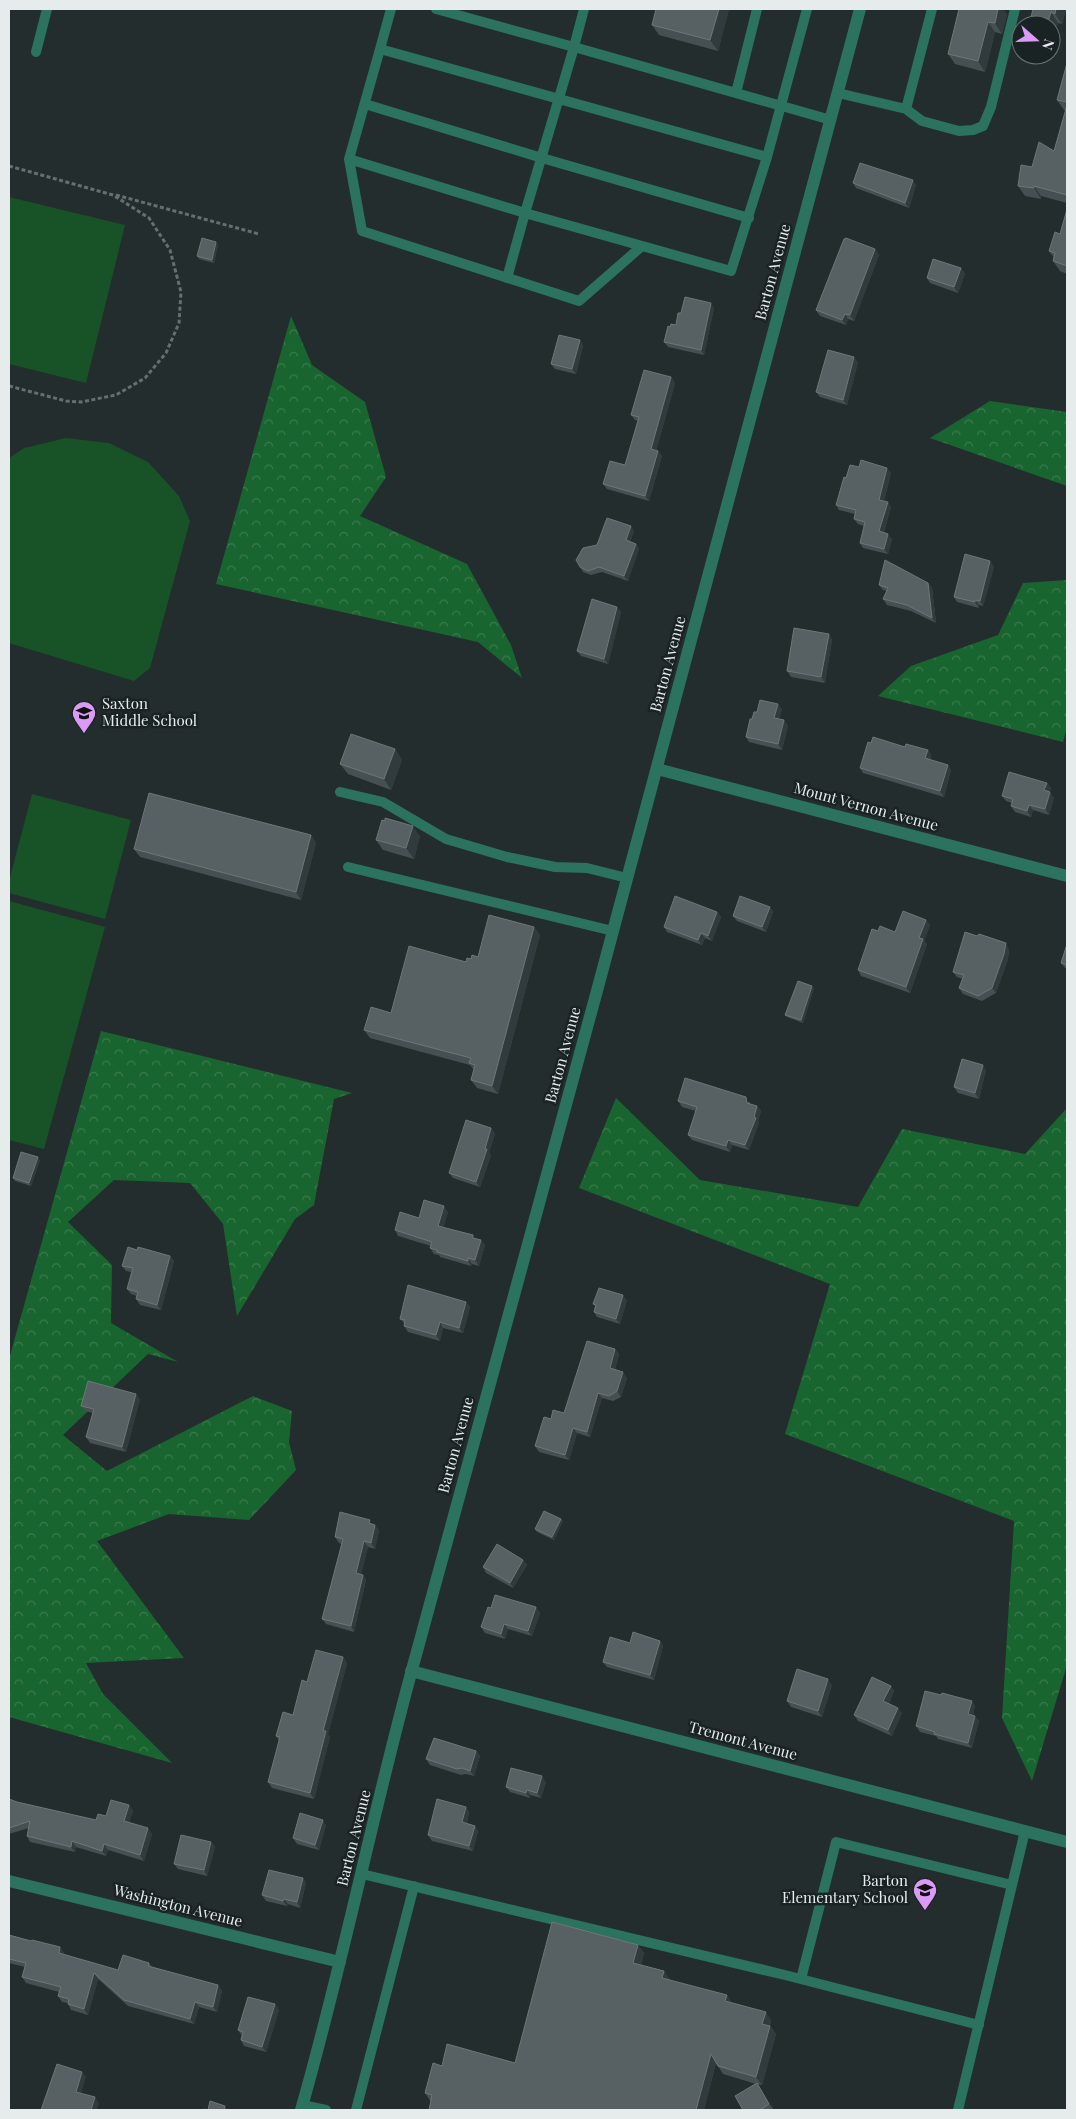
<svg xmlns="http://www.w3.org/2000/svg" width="1076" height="2119" font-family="'Playfair Display',serif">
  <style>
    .forest { fill: url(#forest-crowns) }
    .pitch { fill: #175327 }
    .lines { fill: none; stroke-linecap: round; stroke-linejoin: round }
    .path { stroke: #666f6f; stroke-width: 3; stroke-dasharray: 4 2.5; stroke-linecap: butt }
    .service { stroke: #2b725f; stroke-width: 10 }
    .minor { stroke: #2b725f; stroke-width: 12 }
    .tertiary { stroke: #2b725f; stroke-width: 12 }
    .wall { fill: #464f52 }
    .shaded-wall { fill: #313a3c }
    .building { fill: #576062; stroke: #6e7678 }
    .labels { text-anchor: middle; stroke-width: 5; stroke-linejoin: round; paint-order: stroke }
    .street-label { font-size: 15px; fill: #e6ecec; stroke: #1a2323 }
    .poi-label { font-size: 15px; fill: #e6ecec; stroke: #1a2323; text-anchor: start }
  </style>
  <defs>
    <pattern id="forest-crowns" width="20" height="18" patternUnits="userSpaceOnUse" patternTransform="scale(1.25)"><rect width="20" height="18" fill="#19652f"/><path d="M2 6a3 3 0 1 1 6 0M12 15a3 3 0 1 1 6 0" fill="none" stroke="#3a7b4d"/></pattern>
  </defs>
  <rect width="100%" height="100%" fill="#232d2d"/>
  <path class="forest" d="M291,316L312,365L365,402L386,477L360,516L467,564L511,645L522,678L478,642L216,584Z
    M990,401L1067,412V486L930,438Z
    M1067,580V727L1063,742L878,696L911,666L998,635L1023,583Z
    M101,1031L352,1093L334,1099L314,1205L295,1219L237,1316L223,1224L190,1183L114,1180L68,1222L112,1265L111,1323L178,1362L148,1354L63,1435L107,1471L253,1396L292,1411L289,1442L296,1470L249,1520L169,1514L97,1541L184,1658L86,1663L103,1694L172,1763L9,1717V1359Z
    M616,1098L700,1180L858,1207L902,1129L1025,1154L1067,1108V1665L1032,1781L1002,1718L1014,1521L785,1434L830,1284L579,1188Z"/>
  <path class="pitch" d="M9,197L125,225L86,383L9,364Z
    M66,438L109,443L148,462L179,496L190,521L150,668L134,681L9,643V458L24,448Z
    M32,794L131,820L105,919L9,893V881Z
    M9,901L105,927L44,1149L9,1140Z"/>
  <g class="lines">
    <path class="path" d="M9,166L113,195L149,218L170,250L181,292L179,323L166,353L145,378L116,395L81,402L66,401L9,386
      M116,195L259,234"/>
    <path class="service" d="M391,9L380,49L767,157
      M436,9L574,47L525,213L731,271L767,157L807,9
      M584,9L574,47L831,120
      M380,49L349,159L525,213L507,278
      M36,52L47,9
      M736,93L757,9
      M838,93L906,109L922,121L959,131L973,130L983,126L991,107L1015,9
      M365,104L542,158L749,218
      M906,109L932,9
      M349,159L362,231L579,301L642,246
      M340,792L383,802L446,839L507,857L555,867L587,868L627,878
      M348,867L613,931
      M362,1874L785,1975L979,2025
      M801,1979L836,1842L1012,1885
      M302,2105L326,2110
      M356,2110L414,1886
      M958,2110L1025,1831"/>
    <path class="minor" d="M657,769L1067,876
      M411,1671L1067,1842
      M9,1881L340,1962"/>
    <path class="tertiary" d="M301,2110C344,1960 374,1806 416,1655C566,1107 715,558 860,9"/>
  </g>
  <path class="wall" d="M729,9L718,51L659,35L652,25Z
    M959,9L1007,14L1002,34L995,32L985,72L955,64L948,54Z
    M1033,9H1066L1062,24L1058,23L1053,41L1051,40V25Z
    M1067,63V203L1041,196V199L1025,196L1018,186L1032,167L1054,151L1066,110H1064L1057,100Z
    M853,183L916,185L909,208L856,188Z
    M1067,209V274L1060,271L1053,261L1054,258L1049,251L1060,234Z
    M216,242L218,245L214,263L199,259L197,256Z
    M875,249L879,255L854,321L848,319L846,325L820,316L816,310Z
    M961,268L965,274L958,293L930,283L927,278Z
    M714,308L704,355L668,347L664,342L670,327L676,325L681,313Z
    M580,340L583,346L576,374L555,369L551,364Z
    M858,362L847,405L820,397L816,392Z
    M671,377L675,383L656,451H658L662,456L649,501L607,489L603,484L625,465L638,421L635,420L631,415Z
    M859,467L891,473L884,501L891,507L884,532L892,539L888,554L863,548L860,543L864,526L858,524L854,519L855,514L839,510L836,505L846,478Z
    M634,531L630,542L636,544L639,549L628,581L602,572L591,575L583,572L580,567L597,545Z
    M990,561L994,567L983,606L979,605V608L957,602L954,597Z
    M928,583L932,588L936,623L911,611L887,605L883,599L887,591L883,590L879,585Z
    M617,607L621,612L608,664L581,656L577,651Z
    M829,634L832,640L825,683L791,677L787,671Z
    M782,709L779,719L784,720L788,726L782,750L749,742L746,737L752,719Z
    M871,743L928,750L931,755L930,760L948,765L951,770L944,797L863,773L860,768Z
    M395,749L402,760L391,790L348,774L340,764Z
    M1047,783L1051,788L1049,792L1054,798L1049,815L1033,810L1031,817L1015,812L1011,806L1012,803L1006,801L1002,796Z
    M385,821L420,836L414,859L383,850L376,840Z
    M311,835L316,843L301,900L140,857L134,849Z
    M770,907L773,912L766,932L737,921L733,916Z
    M717,912L721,917L712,941L705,938L702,945L667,932L664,927Z
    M926,920L930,925L924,941L927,944L910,993L861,976L858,970L878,931L895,932Z
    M534,927L540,935L498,1094L477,1088L471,1080L474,1070L470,1065L370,1038L364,1030L466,962L478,957Z
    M1067,944V969L1065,968L1061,963Z
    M1009,949L1008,959L996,993L982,1001L963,994L959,988L963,979L957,977L953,972Z
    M814,988L803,1023L787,1017L785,1015Z
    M986,1070L979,1099L958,1093L954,1087Z
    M678,1101L750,1102V1104L757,1106L761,1111L758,1121L759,1123L749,1150L732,1145L730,1152L692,1140L688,1135L696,1111L682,1107Z
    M491,1128L495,1134L489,1152L491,1155L480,1187L453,1178L449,1173Z
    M40,1160L31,1186L15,1181L13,1178Z
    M448,1212L443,1228L476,1239L485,1245L479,1266L472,1264L471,1266L440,1257L439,1255L434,1254L430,1248L431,1246L398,1236L395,1230L419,1218Z
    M137,1250L170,1256L174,1261L161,1310L140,1305L136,1299L137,1296L131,1294L127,1289L131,1272L126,1271L122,1266Z
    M627,1300L620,1324L597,1317L594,1312L595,1306L593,1304Z
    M466,1302L470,1307L463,1333L443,1328L440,1341L408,1332L404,1326L405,1324L400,1319Z
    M615,1349L619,1354L615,1370L627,1378L621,1397L613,1401L602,1398L590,1437L577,1433L569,1460L539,1452L535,1446L564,1413Z
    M140,1399L126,1452L90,1443L86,1437L93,1413L85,1411L81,1406Z
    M561,1519L563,1521L554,1540L537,1532L535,1529Z
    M373,1524L379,1530L375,1549L368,1547L361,1574L363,1575L366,1580L354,1632L326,1624L322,1619L342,1544L339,1543L335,1537Z
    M523,1560L527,1565L513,1588L486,1573L483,1567Z
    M536,1607L540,1613L532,1636L508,1629L505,1639L485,1633L481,1627L491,1608Z
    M660,1641L663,1646L654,1680L607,1667L603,1662L630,1643Z
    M343,1657L347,1663L328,1734L330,1737L314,1799L272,1788L268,1782L279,1741L276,1736L293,1715L307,1682Z
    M832,1685L822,1717L791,1707L787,1701Z
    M891,1686L894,1691L889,1703L902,1713L892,1736L858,1721L854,1715Z
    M941,1695L972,1701L975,1706L973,1715L979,1721L972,1748L938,1739L936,1736L920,1732L916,1726Z
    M476,1751L480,1756L474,1776L466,1774L461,1775L430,1765L426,1759Z
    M546,1782L541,1798L530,1795V1798L510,1792L506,1787Z
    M9,1799L17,1802L96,1820L129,1805L133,1811L129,1822L152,1834L144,1861L108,1850L106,1856L76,1847L75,1852L30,1842L27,1836L29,1828L9,1834Z
    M466,1807L469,1812L467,1823L475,1826L478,1831L473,1851L432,1841L428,1835Z
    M326,1825L319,1850L297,1844L293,1838Z
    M211,1842L215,1847L207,1876L178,1869L174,1864Z
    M303,1878L306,1883L300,1908L288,1904L287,1906L266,1901L262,1895Z
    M9,1935L31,1941L60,1947L64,1953V1955L118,1970L149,1963L152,1967L218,1985L222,1991L217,2012L199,2007L194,2024L128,2006L98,1979L88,2015L71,2010L68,2004V2003L62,2002L58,1996L59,1992L26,1983L22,1977L25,1967L9,1963Z
    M638,1945L644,1953L641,1965L664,1971L670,1980L732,2003L771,2020L770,2026L776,2034L762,2085L757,2084L774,2110H743L756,2084L723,2074L716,2063L704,2110H429L431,2102L425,2093L442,2066L515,2063Z
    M275,2004L279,2010L266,2052L244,2046L241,2040L242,2036L238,2030Z"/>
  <path class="shaded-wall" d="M719,9H729L718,51L710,40Z
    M998,9H1003L1007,14L1002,34L995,23Z
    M1056,9H1066L1062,24L1055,14Z
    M1051,12L1058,23L1053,41L1051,38V25H1047Z
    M988,22L995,32L985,72L978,61Z
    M913,180L916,185L909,208L905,203Z
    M1034,186L1041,196V199L1034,188Z
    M216,242L218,245L214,263L212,260Z
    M875,249L879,255L854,321L850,315Z
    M961,268L965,274L958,293L954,287Z
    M711,303L714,308L704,355L701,350Z
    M845,314L848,319L846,325L842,320Z
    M580,340L583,346L576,374L572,369Z
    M854,357L858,362L847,405L843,400Z
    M671,377L675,383L655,455L651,449Z
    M658,451L662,456L649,501L645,496Z
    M887,468L891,473L883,505L879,500Z
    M888,502L891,507L883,536L879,531Z
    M631,526L634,531L629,545L626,540Z
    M888,534L892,539L888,554L884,549Z
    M636,544L639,549L628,581L624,576Z
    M990,561L994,567L983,606L980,601Z
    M928,583L932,588L936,623L932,618Z
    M975,600L979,605V608L975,602Z
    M617,607L621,612L608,664L604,659Z
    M829,634L832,640L825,683L821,677Z
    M778,704L782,709L778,723L774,718Z
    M784,720L788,726L782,750L778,744Z
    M395,749L402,760L391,790L384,779Z
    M928,750L931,755L929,764L925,758Z
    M948,765L951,770L944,797L940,791Z
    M1047,783L1051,788L1048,796L1044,790Z
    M1050,792L1054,798L1049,815L1045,809Z
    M1029,805L1033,810L1031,817L1027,811Z
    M413,826L420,836L414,859L406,848Z
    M311,835L316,843L301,900L296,892Z
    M770,907L773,912L766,932L762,927Z
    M717,912L721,917L712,941L708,936Z
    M926,920L930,925L924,941L927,944L910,993L906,987L919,938Z
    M534,927L540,935L498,1094L492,1086Z
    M701,933L705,938L702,945L698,940Z
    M1006,943L1009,949L1008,959L996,993L992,988Z
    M812,986L814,988L803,1023L801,1020Z
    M983,1065L986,1070L979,1099L975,1093Z
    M757,1106L761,1111L758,1121L759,1123L749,1150L745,1145Z
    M491,1128L495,1134L489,1152L491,1155L480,1187L476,1182L485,1149Z
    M728,1140L732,1145L730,1152L726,1146Z
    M38,1157L40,1160L31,1186L29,1183Z
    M444,1206L448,1212L442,1232L438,1226Z
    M481,1240L485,1245L479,1266L475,1260Z
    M170,1256L174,1261L161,1310L157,1305Z
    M468,1258L472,1264L471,1266L468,1261Z
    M623,1295L627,1300L620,1324L616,1319Z
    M466,1302L470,1307L463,1333L459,1328Z
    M440,1322L443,1328L440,1341L436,1335Z
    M615,1349L619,1354L614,1374L610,1368Z
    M623,1372L627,1378L621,1397L617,1391Z
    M598,1393L602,1398L590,1437L587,1432Z
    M136,1394L140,1399L126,1452L122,1447Z
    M573,1428L577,1433L569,1460L565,1455Z
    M561,1519L563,1521L554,1540L552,1537Z
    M375,1525L379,1530L375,1549L371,1543Z
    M364,1541L368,1547L360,1578L356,1573Z
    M523,1560L527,1565L513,1588L510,1583Z
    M363,1575L366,1580L354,1632L351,1626Z
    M536,1607L540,1613L532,1636L528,1631Z
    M504,1624L508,1629L505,1639L501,1634Z
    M660,1641L663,1646L654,1680L650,1675Z
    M343,1657L347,1663L328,1734L330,1737L314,1799L310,1793L323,1731Z
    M828,1679L832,1685L822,1717L818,1711Z
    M891,1686L894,1691L887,1706L883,1701Z
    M972,1701L975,1706L972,1719L968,1714Z
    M898,1708L902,1713L892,1736L888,1730Z
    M975,1716L979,1721L972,1748L968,1743Z
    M476,1751L480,1756L474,1776L470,1771Z
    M542,1776L546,1782L541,1798L537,1793Z
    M527,1790L530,1795V1798L526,1793Z
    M129,1805L133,1811L128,1826L124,1821Z
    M466,1807L469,1812L466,1827L462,1822Z
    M323,1820L326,1825L319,1850L315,1845Z
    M475,1826L478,1831L473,1851L469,1846Z
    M148,1828L152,1834L144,1861L140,1855Z
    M72,1841L76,1847L75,1852L71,1847Z
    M211,1842L215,1847L207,1876L204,1870Z
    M104,1844L108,1850L106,1856L102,1851Z
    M303,1878L306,1883L300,1908L297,1902Z
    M284,1899L288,1904L287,1906L283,1901Z
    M638,1945L644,1953L639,1971L633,1963Z
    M60,1947L64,1953L63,1959L59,1953Z
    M664,1971L670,1979L668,1986L662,1978Z
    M94,1973L98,1979L88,2015L84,2009Z
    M218,1985L222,1991L217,2012L213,2007Z
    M727,1995L732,2003L725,2001Z
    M195,2002L199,2007L194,2024L190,2019Z
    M275,2004L279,2010L266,2052L262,2047Z
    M766,2012L771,2020L768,2032L762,2024Z
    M770,2026L776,2034L762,2085L756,2077Z
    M711,2054L716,2062L704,2110H696Z
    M82,2072L86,2077L80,2097L76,2092Z
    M757,2083L762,2091L774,2110L769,2104Z
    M95,2097L99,2103L97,2110H91Z
    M225,2106L228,2110H224Z"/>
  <path class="building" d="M656,9H719L710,40L652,25Z
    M959,9H998L995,23L988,22L978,61L948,54Z
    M1033,9H1056L1055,14L1051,12L1047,25H1029Z
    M1067,63V102L1057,100Z
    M1067,105V195L1034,186V188L1018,186L1021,165L1032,167L1039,142L1054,151Z
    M860,163L913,180L905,203L853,183Z
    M1067,209V266L1053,261L1055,253L1049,251L1055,232L1060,234Z
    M202,238L216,242L212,260L197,256Z
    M846,238L875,249L850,315L845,314L842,320L816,310L844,239Z
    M933,259L961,268L954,287L927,278Z
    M685,297L711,303L701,350L664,342L668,326L670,327L671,324L676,325L678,313H681Z
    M559,335L580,340L572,369L551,364Z
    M828,350L854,357L843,400L816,392Z
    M644,370L671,377L651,449L658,451L645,496L603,484L610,461L625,465L639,417L631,415Z
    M861,460L887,468L879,500L888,502L879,531L888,534L884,549L860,543L865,522L854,519L856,510L836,505L844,477L846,478L850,465L859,467Z
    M607,518L631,526L626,540L636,544L624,576L599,567L588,571L580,567L576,560L583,548L597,545Z
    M965,554L990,561L980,601L975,600V602L954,597Z
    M885,560L928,583L932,618L907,605L883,599L888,588L879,585Z
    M592,599L617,607L604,659L577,651Z
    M794,628L829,634L821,677L787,671Z
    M760,700L778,704L774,718L784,720L778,744L746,737L750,719H752L754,712H757Z
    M351,734L395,749L384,779L340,764Z
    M873,737L905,747L906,744L928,750L925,758L948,765L940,791L860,768L868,742L871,743Z
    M1009,772L1047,783L1044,790L1050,792L1045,809L1029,805L1027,811L1011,806L1013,799L1002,796Z
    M149,793L311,835L296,892L134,849Z
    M385,818L413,826L406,848L376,840L382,820L385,821Z
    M675,896L717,912L708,936L701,933L698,940L664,927Z
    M740,896L770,907L762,927L733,916Z
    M903,911L926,920L919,938L923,939L906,987L858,970L872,929L878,931L880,926L895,932Z
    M489,915L534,927L492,1086L471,1080L475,1065L469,1063L471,1058L364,1030L371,1007L391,1013L409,946L466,962L467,958L471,959L472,955L478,957Z
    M965,932L977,936L979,934L1006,943L1004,954L992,988L978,996L959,988L964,975L953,972Z
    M1067,944V965L1061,963Z
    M798,981L812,986L801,1020L785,1015Z
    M962,1059L983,1065L975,1093L954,1087Z
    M685,1078L746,1097L747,1103L757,1106L754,1117L756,1118L745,1145L728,1140L726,1146L688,1135L697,1107L678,1101Z
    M466,1120L491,1128L485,1149H487L476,1182L449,1173Z
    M21,1152L38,1157L29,1183L13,1178Z
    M424,1200L444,1206L438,1226L473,1235V1238L481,1240L475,1260L468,1258V1261L437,1252V1250L430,1248L432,1242L395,1230L400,1212L419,1218Z
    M128,1247L137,1250L138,1247L170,1256L157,1305L136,1299L138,1292L127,1289L133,1268L122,1266Z
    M408,1285L466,1302L459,1328L440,1322L436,1335L404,1326L405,1320L400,1319Z
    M599,1288L623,1295L616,1319L594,1312L596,1305L593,1304Z
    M587,1341L615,1349L610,1368L623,1372L617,1391L609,1396L598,1393L587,1432L573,1428L565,1455L535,1446L544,1417L551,1419L553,1410L564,1413Z
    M88,1381L136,1394L122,1447L86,1437L94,1409L81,1406Z
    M544,1511L561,1519L552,1537L535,1529Z
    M340,1512L370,1520L369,1523L375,1525L371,1543L364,1541L356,1573L363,1575L351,1626L322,1619L343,1539L335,1537Z
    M497,1544L523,1560L510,1583L483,1567Z
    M495,1595L536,1607L528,1631L504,1624L501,1634L481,1627L488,1607L491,1608Z
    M633,1632L660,1641L650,1675L603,1662L610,1637L630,1643Z
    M316,1650L343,1657L323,1731H326L310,1793L268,1782L280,1737L276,1736L283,1712L293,1715L302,1680L307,1682Z
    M797,1669L828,1679L818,1711L787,1701Z
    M872,1677L891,1686L883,1701L898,1708L888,1730L854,1715Z
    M925,1691L941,1695L942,1693L972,1701L968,1714L975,1716L968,1743L934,1734L935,1732L916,1726Z
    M434,1738L476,1751L470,1771L462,1768L457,1769L426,1759Z
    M511,1768L542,1776L537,1793L527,1790L526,1793L506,1787Z
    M9,1799L17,1802L96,1820L98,1814L106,1816L111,1800L129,1805L124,1821L148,1828L140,1855L104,1844L102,1851L72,1841L71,1847L27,1836L30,1821L9,1828Z
    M437,1799L466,1807L462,1822L475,1826L469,1846L428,1835Z
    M300,1813L323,1820L315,1845L293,1838Z
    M181,1835L211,1842L204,1870L174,1864Z
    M269,1870L303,1878L297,1902L284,1899L283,1901L262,1895Z
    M552,1922L638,1945L633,1963L664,1971L662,1978L727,1995L725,2001L766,2012L762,2024L770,2026L756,2077L718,2066L711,2054L696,2110H429L432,2095L425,2093L433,2063L442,2066L447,2044L515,2063Z
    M9,1935L31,1941L32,1940L60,1947L59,1953L118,1970L123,1955L149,1963L148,1966L218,1985L213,2007L195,2002L190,2019L124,2000L94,1973L84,2009L68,2004L69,1999L58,1996L61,1987L22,1977L26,1963L9,1959Z
    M248,1997L275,2004L262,2047L241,2040L243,2032L238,2030Z
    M57,2064L82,2072L76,2092L95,2097L91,2110H41Z
    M757,2083L769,2104L760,2110H743L735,2096Z
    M210,2101L225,2106L224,2110H204V2109L208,2110Z"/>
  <defs>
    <g id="school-pin" transform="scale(1.25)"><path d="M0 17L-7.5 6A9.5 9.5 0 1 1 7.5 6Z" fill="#db9af6" stroke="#1a2323"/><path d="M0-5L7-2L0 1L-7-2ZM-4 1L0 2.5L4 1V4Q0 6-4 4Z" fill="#111"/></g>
  </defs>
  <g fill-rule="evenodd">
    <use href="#school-pin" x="84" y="713"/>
    <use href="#school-pin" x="925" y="1890"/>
  </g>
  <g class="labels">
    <g class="street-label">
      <text transform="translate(773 272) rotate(-75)" y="5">Barton Avenue</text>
      <text transform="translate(668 664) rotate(-75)" y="5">Barton Avenue</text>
      <text transform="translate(866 807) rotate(15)" y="5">Mount Vernon Avenue</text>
      <text transform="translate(563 1055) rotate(-75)" y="5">Barton Avenue</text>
      <text transform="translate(456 1445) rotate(-75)" y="5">Barton Avenue</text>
      <text transform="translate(743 1741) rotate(15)" y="5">Tremont Avenue</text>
      <text transform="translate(354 1838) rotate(-76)" y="5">Barton Avenue</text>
      <text transform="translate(178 1906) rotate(14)" y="5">Washington Avenue</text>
    </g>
    <g class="poi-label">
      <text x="102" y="709">Saxton<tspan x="102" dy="17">Middle School</tspan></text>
      <text x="908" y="1886" text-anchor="end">Barton<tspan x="908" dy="17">Elementary School</tspan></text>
    </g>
  </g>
  <rect width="1076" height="2119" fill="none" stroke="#e6ecec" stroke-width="20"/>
  <g transform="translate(1036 40) rotate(110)"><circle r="24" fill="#1a2323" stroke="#6c7373"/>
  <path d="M0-4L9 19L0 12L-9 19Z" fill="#db9af6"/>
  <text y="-8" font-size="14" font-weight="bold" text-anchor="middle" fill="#e6ecec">N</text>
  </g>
</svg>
